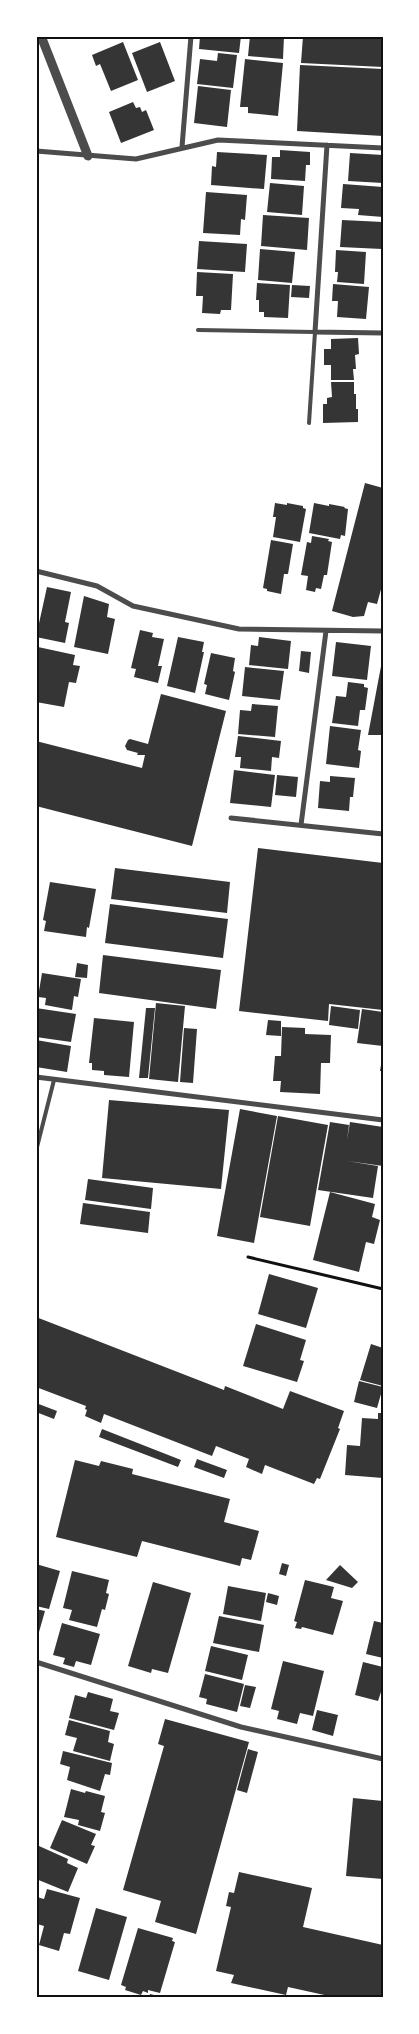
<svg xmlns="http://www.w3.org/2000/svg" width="419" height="2034" font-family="Raleway,sans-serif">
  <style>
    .building { fill: #353535 }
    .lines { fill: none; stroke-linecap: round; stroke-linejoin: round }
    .path { stroke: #111; stroke-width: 3 }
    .service { stroke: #4c4c4c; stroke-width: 4 }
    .minor { stroke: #4c4c4c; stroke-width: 5 }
    .tertiary { stroke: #4c4c4c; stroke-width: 9 }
    .neatline { fill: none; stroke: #111; stroke-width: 2 }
  </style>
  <rect width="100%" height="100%" fill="#fff"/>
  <path class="building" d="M200,36H241L239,53L199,49Z
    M250,36H284L283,59L248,56Z
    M303,36H383V67L301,63Z
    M123,42L138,80L111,91L100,64L96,66L92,55Z
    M160,42L175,81L147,92L132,53Z
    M218,53L237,55L233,88L197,84L200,59L217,61Z
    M245,59L283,63L278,116L248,113V107H240Z
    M300,65L383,69V136L297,131Z
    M198,86L231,90L227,127L194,123Z
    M133,102L136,108L140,107L142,112L146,110L154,130L121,143L109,112Z
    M280,150L310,152V165H306L305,181L271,179L272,157H280Z
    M217,152L267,155L264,189L211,185L212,166L216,167Z
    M350,153L383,155V183L348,181Z
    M270,183L304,186L302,215L267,212Z
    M343,184L383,187V217L358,215L359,209L341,208Z
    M206,192L247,195L245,220L241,219L240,235L203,233Z
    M263,215L309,218L307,250L261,246Z
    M342,220L383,222L382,249L340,247Z
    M199,241L247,244L245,272L197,269Z
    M260,249L295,252L292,283L258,280Z
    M336,250L366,252L364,284L337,282L338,272H335Z
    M197,272L233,274L231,310H221L220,314L202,313L203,296H196Z
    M257,283L290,285L288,318L264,317V312H259V300H256Z
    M333,284L369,287L366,319L337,317L338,301H332Z
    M292,285L310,286L309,298L291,297Z
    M358,338L359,354L355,355L356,369H353L354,380H331V365H324V349H331V339Z
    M331,382H354V394H356V409H358V422L323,423V404H327V398L332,397Z
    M365,483L383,488L381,497L383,498V582L377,604L368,602L364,616L353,617L332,611Z
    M275,503L287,505V503L303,506V508L306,509L300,542L273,537L276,517H273Z
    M314,503L329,506V504L345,507L344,508L348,509L345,536L341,535L340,539L309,533Z
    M312,536L329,539L328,541L332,542L327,575H324L321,589L316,588L315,592L306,590L308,576L301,575L307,542L311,543Z
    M271,540L293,544L288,574H284L281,594L267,591V589L263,588Z
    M47,587L71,592L65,622L69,623L65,643L36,637Z
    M84,596L109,604L107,617L115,619L108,654L74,647Z
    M140,630L153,633L152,637L164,639L158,666H162L158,683L134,677L136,669L131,668Z
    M178,637L204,642L202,652H204L195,693L167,686Z
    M259,637L291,641L288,669L249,665L251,645L258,646Z
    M336,642L371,646L367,680L332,676Z
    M38,647L75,655L73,665L80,666L76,683L69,682L64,707L36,702V657Z
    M301,651L311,652L309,673L299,671Z
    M211,653L235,658L233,671L235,672L229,700L205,694L207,685L204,684Z
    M382,661L383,735H368Z
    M245,667L284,671L280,700L242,696Z
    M348,682L364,684V687L368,688L365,710H360L358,726L332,723L336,696L346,697Z
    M161,694L226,711L192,846L36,806V741L142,768L145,755H137L138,753L127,750L125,746L128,740L130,739L148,744Z
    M252,704L278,706L275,737L238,734L240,710L251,711Z
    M330,726L361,730L358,750L361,751L359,768L326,764Z
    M238,736L281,741L279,758L272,757L271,771L240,768L241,757H235Z
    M234,770L275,775L271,807L230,803Z
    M277,775L298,777L296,797L275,795Z
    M330,776L355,778L353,797H350L349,811L318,808L320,781L330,782Z
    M258,848L383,863V1010L329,1004L328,1021L239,1011Z
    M115,868L230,882L227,913L111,899Z
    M50,882L96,889L89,928L87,927L86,937L44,931L46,921L43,920Z
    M110,904L228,919L223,958L105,943Z
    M103,955L221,970L216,1009L99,993Z
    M77,963L88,965L87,978L75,977Z
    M42,973L81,979L78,997L74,996L72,1010L45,1005L46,998L38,997Z
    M156,1003L185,1006L178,1082L149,1079Z
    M331,1006L360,1010L358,1029L329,1025Z
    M36,1008L76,1014L71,1042L36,1037Z
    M146,1008H155L148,1078H139Z
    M362,1009L383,1012V1046L357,1043Z
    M94,1018L134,1022L129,1077L104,1075V1071L92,1070V1063H89Z
    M268,1020L281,1021V1036L266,1035Z
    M282,1027L305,1028V1034L331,1035L330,1063H321L320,1094L280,1092L281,1081H273L275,1056H281Z
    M184,1028L197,1029L193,1083L180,1082Z
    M36,1040L71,1046L67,1072L36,1067Z
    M382,1059H383V1071H380Z
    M109,1100L229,1110L221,1189L102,1178Z
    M240,1109L277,1116L254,1243L217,1236Z
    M278,1116L328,1125L310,1226L260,1217Z
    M330,1122L349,1125L347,1140L350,1122L383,1127V1166L347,1161L378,1166L373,1198L318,1190Z
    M88,1179L153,1188L151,1209L85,1200Z
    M330,1192L375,1204L372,1217L380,1220L374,1244L366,1242L359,1272L313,1260Z
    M83,1203L150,1212L148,1233L80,1224Z
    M269,1274L318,1288L306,1328L258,1314Z
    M36,1317L224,1390L225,1386L283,1409L290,1391L344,1411L338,1428L340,1429L320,1479L317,1478L314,1484L265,1465L262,1474L246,1467L249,1459L216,1446L212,1456L104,1414L101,1423L85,1416L87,1410L85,1409L86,1406L36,1387Z
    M256,1324L306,1340L300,1360L304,1361L297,1382L243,1366Z
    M371,1344L383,1348V1386L360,1380Z
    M359,1381L383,1387L377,1408L354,1402Z
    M36,1403L57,1411L54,1419L36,1412Z
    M378,1413H383V1478L345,1475L347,1445L360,1446L362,1418L378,1419Z
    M102,1429L181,1460L178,1467L99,1437Z
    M197,1459L227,1470L224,1478L194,1467Z
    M75,1460L99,1466L101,1461L133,1469L132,1474L230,1499L224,1522L259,1531L251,1560L242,1558L240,1566L142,1541L137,1557L56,1537Z
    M282,1563L289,1565L286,1576L279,1574Z
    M36,1564L60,1571L49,1609L36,1606Z
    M340,1565L358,1582L352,1588L326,1580Z
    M72,1571L109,1580L106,1593L109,1594L105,1610L102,1609L97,1627L69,1620L72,1610L63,1608Z
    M305,1580L334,1587L331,1598L343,1601L333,1635L302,1627L301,1629L295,1628L297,1622L294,1621Z
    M153,1582L191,1593L168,1673L152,1669L151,1673L128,1666Z
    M228,1586L266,1593L261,1621L223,1614Z
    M268,1593L279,1596L277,1605L266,1602Z
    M36,1609L45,1611L37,1639H36Z
    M219,1616L264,1625L259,1652L213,1643Z
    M374,1621L383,1623V1658L366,1654Z
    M62,1623L100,1634L91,1665L76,1661L74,1667L63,1664L65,1658L53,1655Z
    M211,1646L248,1655L242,1680L205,1671Z
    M283,1661L324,1671L313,1716L300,1713L297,1724L277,1719L279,1711L271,1709Z
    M363,1662L383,1667V1686L378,1701L355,1695Z
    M205,1674L244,1684L237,1712L206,1704L207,1699L199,1697Z
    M245,1685L256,1687L250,1708L240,1706Z
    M88,1692L113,1699L110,1711L119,1713L114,1730L69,1718L75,1695L86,1698Z
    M317,1710L338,1715L333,1736L312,1730Z
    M165,1719L249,1742L196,1934L155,1922L161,1901L123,1890L164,1746L158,1744Z
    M69,1720L110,1731L108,1742L114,1744L110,1761L73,1751L77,1738L65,1735Z
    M248,1749L258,1752L247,1793L237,1790Z
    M63,1751L112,1763L110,1775L105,1774L100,1791L67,1780L70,1767L60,1764Z
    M71,1789L85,1793L86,1791L105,1796L101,1812L105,1813L100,1831L78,1825L79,1820L64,1817Z
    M353,1798L383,1801V1879L346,1876Z
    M62,1820L96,1834L91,1845L95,1846L87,1864L50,1848Z
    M39,1846L68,1859L67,1863L78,1868L68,1892L36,1879L38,1871L36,1870V1853Z
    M239,1872L312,1888L303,1927L383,1945V1998H338L288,1987L286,1995L231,1983L234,1975L216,1971L231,1907L226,1906L229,1892L234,1893Z
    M47,1889L80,1898L70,1934L64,1933L59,1951L39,1945L44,1926L37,1924L39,1917H36V1900L37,1897L44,1899Z
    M96,1908L127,1917L109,1980L78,1971Z
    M138,1928L173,1938L172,1941L175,1942L160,1993L148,1990V1993L143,1991L141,1995L125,1990L126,1987L121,1985Z
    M150,1994L162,1997V1998H149Z"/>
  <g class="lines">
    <path class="path" d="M248,1257L383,1289"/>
    <path class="service" d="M198,330L315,332L309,423
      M36,1151L54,1080"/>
    <path class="minor" d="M327,145L315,332L383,333
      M182,147L191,36
      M36,151L136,159L218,140L383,148
      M36,571L97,586L133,606L239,629L383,631
      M231,818L383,834
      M301,825L326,631
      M36,1077L383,1120
      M36,1662L241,1727L383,1759"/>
    <path class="tertiary" d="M41,36L88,156"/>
  </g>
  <rect width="419" height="2034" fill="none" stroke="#ffffff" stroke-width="75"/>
  <rect x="38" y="38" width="344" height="1958" class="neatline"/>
</svg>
